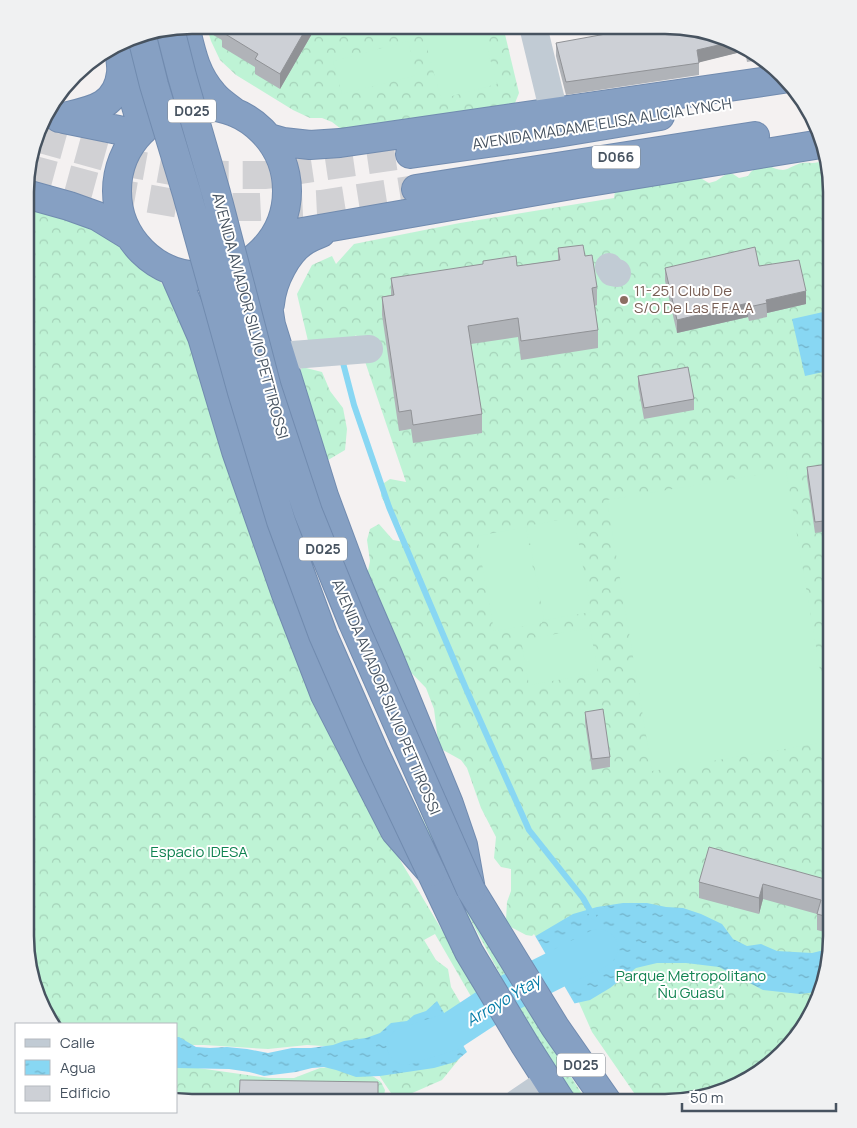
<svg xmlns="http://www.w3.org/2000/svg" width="857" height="1128" font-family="Manrope,sans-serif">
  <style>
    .grass { fill: url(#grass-dots) }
    .forest { fill: url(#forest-crowns) }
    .pitch { fill: #bef3d5 }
    .water { fill: url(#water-ripples) }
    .pier { fill: #f4f1f1 }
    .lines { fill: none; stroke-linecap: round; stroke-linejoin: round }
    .stream { stroke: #88d7f3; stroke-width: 6 }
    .river { stroke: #88d7f3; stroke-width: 38 }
    .highway-tunnel { stroke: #d1d1d4; stroke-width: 28; stroke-dasharray: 28 14; stroke-linecap: butt }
    .highway-casing { stroke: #718baf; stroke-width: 30 }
    .minor { stroke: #c1cbd4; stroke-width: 28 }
    .highway { stroke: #86a0c3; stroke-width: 28 }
    .highway-bridge-casing { stroke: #718baf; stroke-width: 30; stroke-linecap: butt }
    .highway-bridge { stroke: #86a0c3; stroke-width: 28 }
    .wall { fill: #b0b3b8 }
    .shaded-wall { fill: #909296 }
    .building { fill: #cdd0d6; stroke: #909296 }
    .education-dot { fill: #8d6e63; stroke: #fff; stroke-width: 2 }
    .labels { text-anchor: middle; stroke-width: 4; stroke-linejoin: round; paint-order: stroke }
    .shield { fill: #fff; stroke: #7e8790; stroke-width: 1 }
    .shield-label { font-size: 14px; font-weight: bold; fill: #475360 }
    .street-label { font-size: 15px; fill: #475360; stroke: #fff }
    .education-label { font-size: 15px; fill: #785e54; stroke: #fff; text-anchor: start }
    .park-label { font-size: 15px; fill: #118351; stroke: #fff }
    .water-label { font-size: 16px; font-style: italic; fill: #047ca8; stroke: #fff }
    .rim { fill: none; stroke: #475360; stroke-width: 2.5 }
  </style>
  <defs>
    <pattern id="grass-dots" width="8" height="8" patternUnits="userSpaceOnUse" patternTransform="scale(1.25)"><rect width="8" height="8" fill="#bef3d5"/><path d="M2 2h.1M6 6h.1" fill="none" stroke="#a5d2b9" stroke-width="1.8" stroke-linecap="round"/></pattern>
    <pattern id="forest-crowns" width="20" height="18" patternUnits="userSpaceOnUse" patternTransform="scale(1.25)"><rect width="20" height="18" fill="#bef3d5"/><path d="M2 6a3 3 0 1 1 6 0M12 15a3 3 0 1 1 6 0" fill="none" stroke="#a5d2b9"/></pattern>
    <pattern id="water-ripples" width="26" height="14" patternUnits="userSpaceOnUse" patternTransform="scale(1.25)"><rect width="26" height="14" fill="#88d7f3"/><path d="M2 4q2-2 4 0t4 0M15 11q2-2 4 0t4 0" fill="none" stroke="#71b1c8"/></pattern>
  </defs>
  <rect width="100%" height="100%" fill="#f4f1f1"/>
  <path class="grass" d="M386,746L470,913L515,988L509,991L468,915L426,831Z
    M516,992L588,1103H573L558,1079L512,994Z"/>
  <path class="forest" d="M206,25L503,26L519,93L515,103L373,126H361L345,132L332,122L322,118H310L293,110L236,75L220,60L211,41Z
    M824,159L832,191V948L804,1029L739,1086L666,1103H641L592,1032L551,939L526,935L509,926L506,920L507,902L511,891V869L501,867L494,858L496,837L481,808L467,768L461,760L443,750L438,741L434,709L426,688L397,658L366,581L370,561L367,540L370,529L379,524L393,540L404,542L403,532L399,522L392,516L381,496V485L390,479L406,482L356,335L345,350L308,341L297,294L312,265L332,256L336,264L354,244L460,223L614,198L615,191L685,180C697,175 698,176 709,183L716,181L728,173L733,174L739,178L748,176C752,169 759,165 768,166C773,167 777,170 783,170C790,169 795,164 802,163C810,162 817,165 824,159Z
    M26,200L109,236L153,273L172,296L332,731L400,860L488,1007L480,1012L435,934L424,940L436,960L448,969L451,987L470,1019L457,1027L460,1041V1058L442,1080L410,1094L393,1096L370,1062L354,1048L307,1045L268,1049L204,1045H176V1024H55L42,1010L25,937Z
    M302,367L322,372L330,391L343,408L347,429L345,450L323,463L293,386Z
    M176,1067H191L269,1078H294L320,1068L330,1067L347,1069L374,1077L381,1082L385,1090L383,1102H176Z"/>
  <path class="pitch" d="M421,26H481L497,84L441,99Z
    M408,41L417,75L342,94L333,61Z
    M786,470L832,741L652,771L607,500Z
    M574,517L591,612L544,620L527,526Z
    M526,527L542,623L494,631L477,536Z
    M590,628L598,673L529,685L521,640Z"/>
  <path class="water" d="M832,310V370L805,376L792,319Z
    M623,903H647L666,907L683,908L701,914L722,924L733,939L747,946L761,944L777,951L812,953L832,948L817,992L800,994L763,990L719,967L686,963H657L636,968L610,988L590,1000L572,1004L534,937L573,914L597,907Z
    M437,1001L467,1052L455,1062L434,1068L380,1076L356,1077L336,1070L324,1067L312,1068L296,1072L264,1076L249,1072L229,1069L176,1068V1037H179L196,1047L210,1048L227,1047L247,1049L268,1053L292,1048H311L333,1045L344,1041L366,1038L380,1033L391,1023L407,1021L414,1015L426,1011Z"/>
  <path class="pier" d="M534,934L576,1006L572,1007L570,1005L532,938V936Z"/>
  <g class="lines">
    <path class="stream" d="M342,359L354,405L389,507L467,691L529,830L583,898L593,916"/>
    <path class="river" d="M406,1046L450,1032L511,992L599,948"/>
    <path class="highway-tunnel" d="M37,138L127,163L177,172L227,175H266L410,154
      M27,168L123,194L180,204L225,207H259L321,204L416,189"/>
    <g class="highway-casing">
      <path id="highway" d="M185,26C191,51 195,74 213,94C218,101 227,106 234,112
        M123,61L143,130
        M117 191a85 85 0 1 1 170 0a85 85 0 1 1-170 0Z
        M59,118C88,111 117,109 121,73C122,64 119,54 119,45
        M64,119L138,134
        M269,138L283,142L310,145L340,143L783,79
        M410,154L551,134L660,116
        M416,189C529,172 642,153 755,136
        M26,194L69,206L97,216L128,235
        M274,237L577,184L821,144
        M260,254L271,325L324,496L353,574L388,655L449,804L463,845L471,890L555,1027L608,1103
        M174,273L202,337L236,451L259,517L286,594L325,695L395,831L431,872L469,952L525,1045L562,1103
        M270,304C272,281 287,251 306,240C311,237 316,235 321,233"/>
    </g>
    <path class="minor" d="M533,26L554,113
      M609,267L612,272L617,273
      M280,356L369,349
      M517,1103L548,1082"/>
    <use href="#highway" class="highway"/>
    <g class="highway-bridge-casing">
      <path id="highway-bridge" d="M170,29L182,76L216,193L267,388L308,512L353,623L471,890
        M141,33L154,85L187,194L242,392L281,521L323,635L375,754L431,872"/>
    </g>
    <use href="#highway-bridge" class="highway-bridge"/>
  </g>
  <path class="wall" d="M201,25H313V32L280,89L255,74V67L222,47V40L201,28Z
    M687,26L766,59L747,62L745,51L699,62V75L566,95L556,56V43Z
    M558,248L585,256L597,287V305L595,306L598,330V348L521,360L518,337L471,344L482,414V433L413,443L411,429L399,431L382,315V297L391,295V278L517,266L558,260Z
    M759,266L806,304L767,313V317L749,321L748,317L677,333L665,281V268Z
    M638,376L694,399V410L644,419L638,386Z
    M807,467L832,490V530L815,533L807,478Z
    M585,712L610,757V767L592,770L585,722Z
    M832,881V934L817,930V914L763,899L759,914L699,898V882Z"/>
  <path class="shaded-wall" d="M308,25H313V32L280,89V74Z
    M357,25L388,26L357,33Z
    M727,43L745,50V51L697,63V50Z
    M806,291V304L767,313L766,300Z
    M748,303V317L677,333V320Z
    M763,884V899L759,914V898Z"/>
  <path class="building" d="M222,25H308L280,74L255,59L258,54L222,32L225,27Z
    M650,26H687L727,43L697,50L699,63L566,82L556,43Z
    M583,245L585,256L592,255L597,287L592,288L598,330L521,341L518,318L468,326L482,414L413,425L411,410L399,412L382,297L394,295L391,278L483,264V261L516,256L517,266L560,260L558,248Z
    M755,247L759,266L799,260L806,291L766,300L767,303L749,307L748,303L677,320L665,268Z
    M688,367L694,399L644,408L638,376Z
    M828,464L832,490V520L815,522L807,467Z
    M603,709L610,757L592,759L585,712Z
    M709,847L832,881V918L817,914L821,900L763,884L759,898L699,882Z
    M240,1080L378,1082V1102H239Z"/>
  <circle class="education-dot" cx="624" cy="300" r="5"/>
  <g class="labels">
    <g class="shield">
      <rect x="168" y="99.5" width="48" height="23" rx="4"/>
      <rect x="592" y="145.5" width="48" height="23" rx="4"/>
      <rect x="299" y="537.5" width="48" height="23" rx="4"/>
      <rect x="557" y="1053.5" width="48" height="23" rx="4"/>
    </g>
    <g class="shield-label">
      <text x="192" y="116">D025</text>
      <text x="616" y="162">D066</text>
      <text x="323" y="554">D025</text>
      <text x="581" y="1070">D025</text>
    </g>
    <g class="street-label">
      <text transform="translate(602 124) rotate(-9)" y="5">AVENIDA MADAME ELISA ALICIA LYNCH</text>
      <text transform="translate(250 316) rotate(75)" y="5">AVENIDA AVIADOR SILVIO PETTIROSSI</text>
      <text transform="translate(386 697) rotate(67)" y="5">AVENIDA AVIADOR SILVIO PETTIROSSI</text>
    </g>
    <g class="education-label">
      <text x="634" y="296">11-251 Club De<tspan x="634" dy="17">S/O De Las F.F.A.A</tspan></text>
    </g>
    <g class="park-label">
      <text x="199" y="857">Espacio IDESA</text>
      <text x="691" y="981">Parque Metropolitano<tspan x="691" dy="17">Ñu Guasú</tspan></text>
    </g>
    <g class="water-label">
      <text transform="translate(503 1000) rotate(-31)" y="6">Arroyo Ytay</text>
    </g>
  </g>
  <path d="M0 0H857V1128H0ZM192 34H665A158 158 0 0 1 823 192V936A158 158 0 0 1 665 1094H192A158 158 0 0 1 34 936V192A158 158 0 0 1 192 34Z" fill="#f0f1f2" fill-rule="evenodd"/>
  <path class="rim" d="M192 34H665A158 158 0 0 1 823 192V936A158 158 0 0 1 665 1094H192A158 158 0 0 1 34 936V192A158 158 0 0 1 192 34Z"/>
  <rect x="15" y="1023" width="162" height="90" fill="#ffffff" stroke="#b5babf"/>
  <rect x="25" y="1039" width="25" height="8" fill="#c1cbd4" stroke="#b5babf"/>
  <text x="60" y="1048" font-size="15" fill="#475360">Calle</text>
  <rect x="25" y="1060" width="25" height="15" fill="url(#water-ripples)" stroke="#b5babf"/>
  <text x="60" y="1073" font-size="15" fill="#475360">Agua</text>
  <rect x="25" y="1086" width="25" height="15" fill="#cdd0d6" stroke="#b5babf"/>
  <text x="60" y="1098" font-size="15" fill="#475360">Edificio</text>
  <path d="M682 1103v8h154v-8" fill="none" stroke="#475360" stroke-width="2.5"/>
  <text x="690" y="1103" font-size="15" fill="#475360" stroke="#ffffff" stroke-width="4" paint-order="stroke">50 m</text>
</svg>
